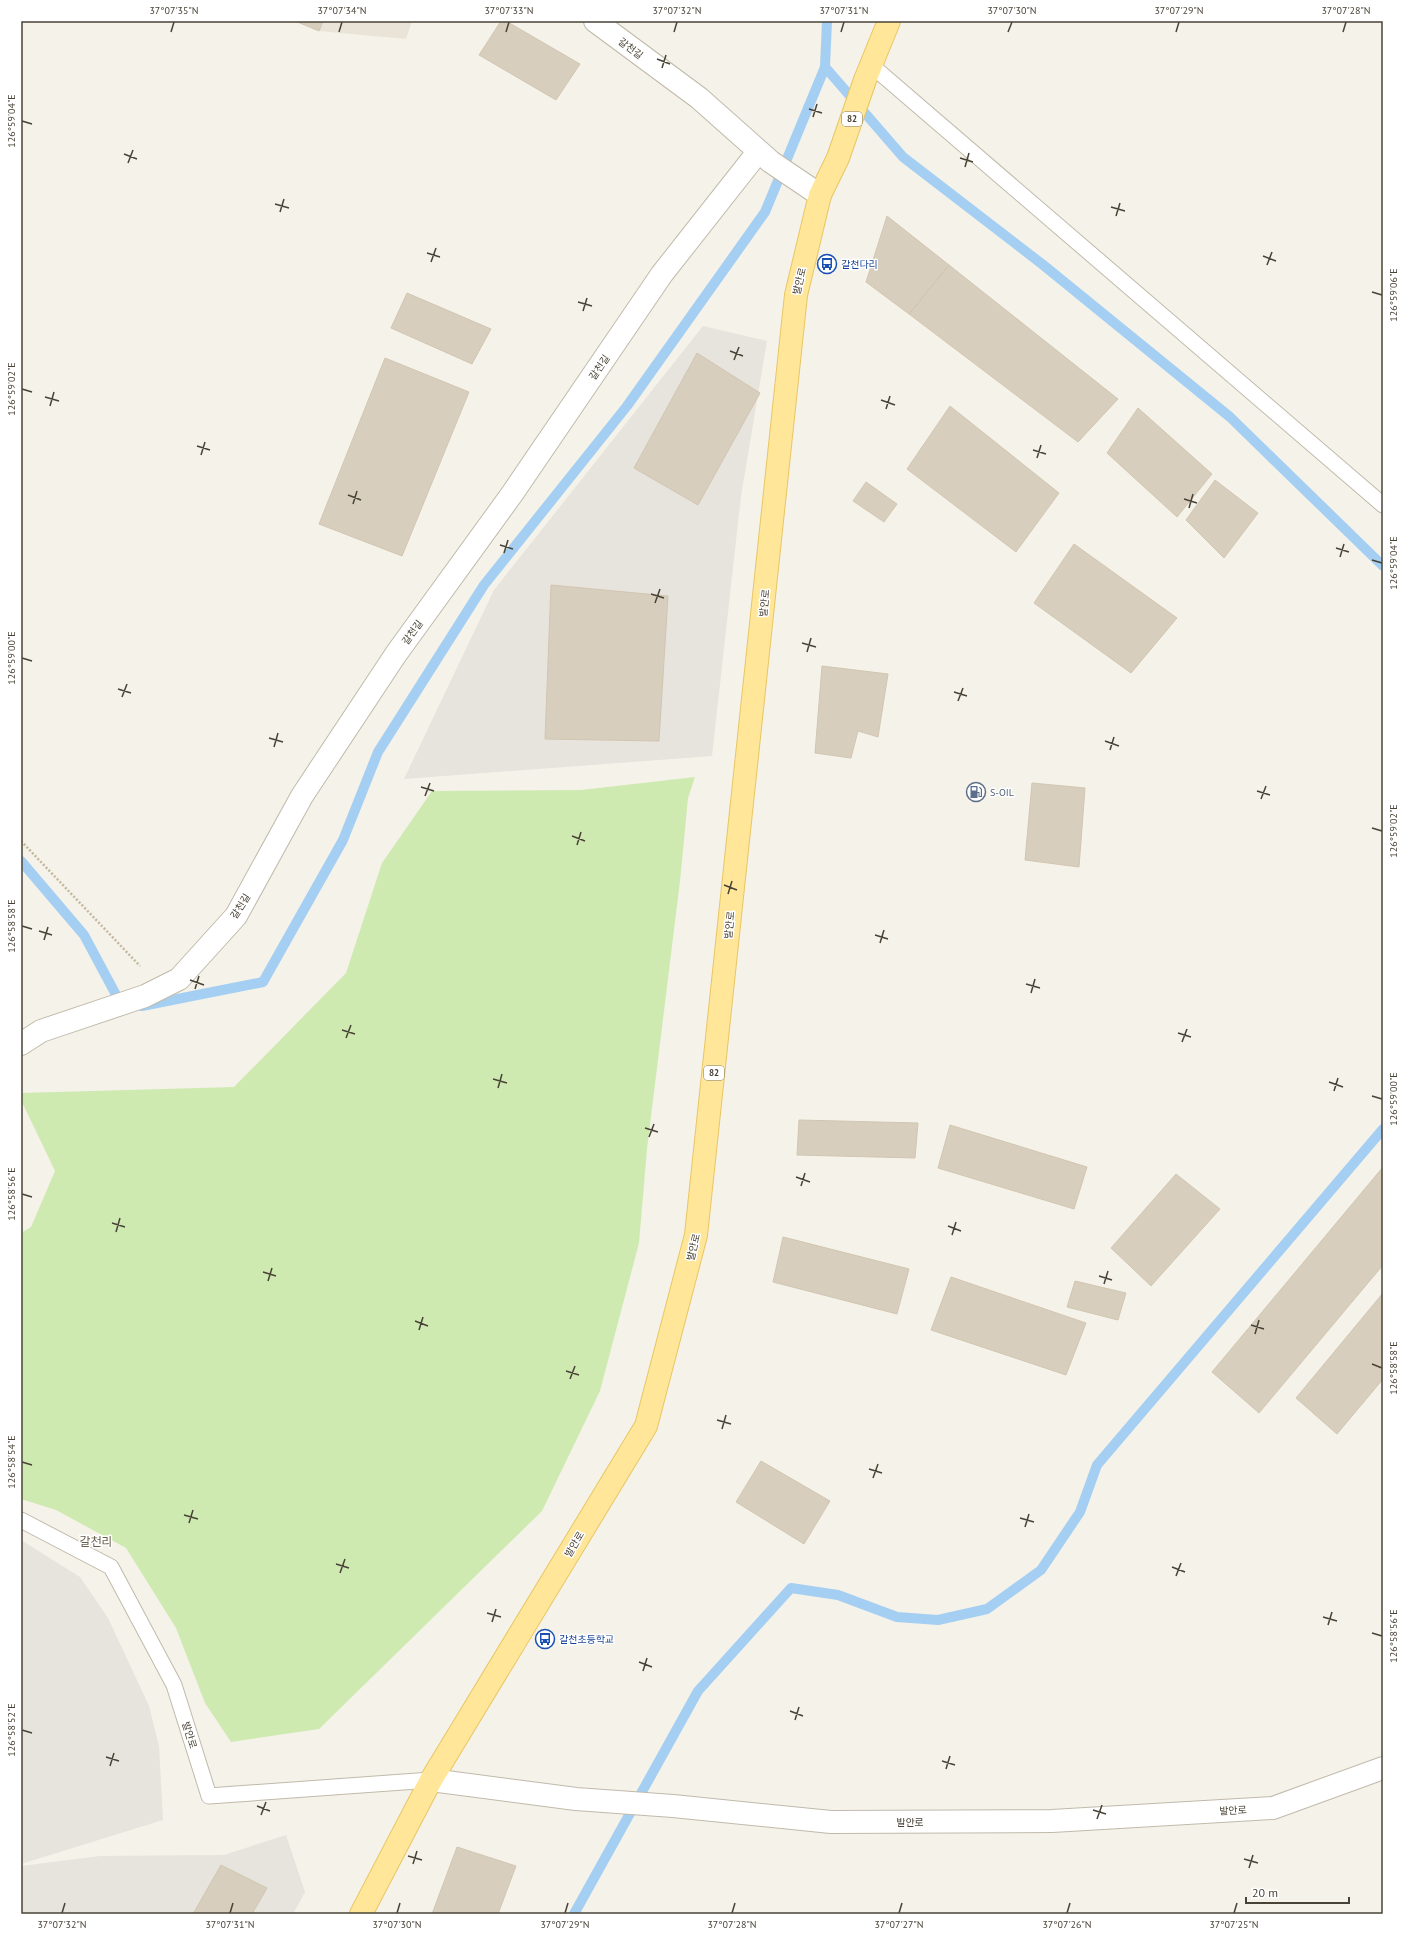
<svg xmlns="http://www.w3.org/2000/svg" width="1404" height="1935" font-family="'PT Sans','Noto Sans KR',sans-serif">
  <style>
    .residential { fill: #e9e4d7 }
    .industrial { fill: #e7e3dd }
    .green { fill: #ceeab1 }
    .lines { fill: none; stroke-linecap: round; stroke-linejoin: round }
    .stream { stroke: #a4cff3; stroke-width: 10 }
    .building { fill: #d7cebe; stroke: #d2c6b1 }
    .service-casing { stroke: #c1baab; stroke-width: 17 }
    .minor-casing { stroke: #c1baab; stroke-width: 24 }
    .primary-casing { stroke: #e8c664; stroke-width: 24 }
    .path { stroke: #c3b79c; stroke-width: 2.5; stroke-dasharray: 2 2; stroke-linecap: butt }
    .service { stroke: #fff; stroke-width: 15 }
    .minor { stroke: #fff; stroke-width: 22 }
    .primary { stroke: #ffe698; stroke-width: 22 }
    .ticks { fill: none; stroke: #494337; stroke-width: 1.5 }
    .labels { text-anchor: middle; stroke-width: 3; stroke-linejoin: round; paint-order: stroke }
    .shield { fill: #fff; stroke: #807b73; stroke-width: 1 }
    .shield-label { font-size: 9px; font-weight: bold; fill: #494337 }
    .street-label { font-size: 10px; fill: #494337; stroke: #fff }
    .transit-label { font-size: 10px; fill: #164399; stroke: #fff; text-anchor: start }
    .service-label { font-size: 10px; fill: #4e5e75; stroke: #fff; text-anchor: start }
    .quarter-label { font-size: 12px; fill: #6c614e; stroke: #fff }
    .neatline { fill: none; stroke: #494337; stroke-width: 1.5 }
    .ticks-label { font-size: 10px; text-anchor: middle; fill: #494337 }
  </style>
  <rect width="100%" height="100%" fill="#f5f2e9"/>
  <path class="residential" d="M295,21H412L406,39L319,31Z"/>
  <path class="industrial" d="M703,326L767,341L741,496L712,756L404,779L494,590Z
    M21,1540L80,1577L108,1618L149,1706L159,1746L163,1820L21,1864Z
    M286,1835L305,1892L293,1914H21V1866L100,1856L224,1855Z"/>
  <path class="green" d="M695,777L688,798L680,881L647,1149L639,1243L600,1391L542,1511L319,1729L231,1742L205,1703L176,1628L126,1548L56,1510L21,1499V1233L31,1227L55,1171L21,1100V1093L234,1087L346,973L382,863L432,791L581,790Z"/>
  <g class="lines">
    <path class="stream" d="M825,67L903,157L1042,264L1230,417L1383,566
      M21,861L84,935L122,1006
      M142,1006L263,982L343,840L378,752L484,585L627,406L765,212L825,67L827,21
      M574,1914L698,1691L791,1588L838,1595L897,1617L938,1620L987,1609L1041,1570L1080,1512L1097,1465L1383,1129"/>
  </g>
  <path class="building" d="M295,21H323L319,31Z
    M501,21H506L580,64L556,100L479,55Z
    M887,216L949,265L909,314L866,282Z
    M949,265L1118,399L1078,442L909,314Z
    M407,293L491,329L472,364L391,328Z
    M697,353L760,393L698,505L634,468Z
    M385,358L469,392L402,556L319,524Z
    M950,406L1059,493L1016,552L907,469Z
    M1138,408L1212,474L1177,517L1107,453Z
    M1215,480L1258,513L1224,558L1186,520Z
    M866,482L897,504L884,522L853,501Z
    M1074,544L1177,618L1131,673L1034,603Z
    M551,585L668,596L659,741L545,739Z
    M822,666L888,674L878,737L858,731L851,758L815,753Z
    M1032,783L1085,788L1079,867L1025,860Z
    M799,1120L918,1123L915,1158L797,1155Z
    M950,1125L1087,1167L1074,1209L938,1168Z
    M1383,1167V1265L1259,1413L1212,1372Z
    M1176,1174L1220,1209L1151,1286L1111,1248Z
    M783,1237L909,1269L897,1314L773,1282Z
    M951,1277L1086,1323L1066,1375L931,1330Z
    M1075,1281L1126,1293L1118,1320L1067,1307Z
    M1383,1293V1379L1337,1434L1296,1398Z
    M761,1461L830,1501L804,1544L736,1502Z
    M457,1847L516,1866L498,1914H432Z
    M221,1865L267,1888L252,1914H193Z"/>
  <g class="lines">
    <g class="service-casing">
      <path id="service" d="M871,65L1383,505
        M21,1520L111,1567L174,1685L209,1796L431,1780"/>
    </g>
    <g class="minor-casing">
      <path id="minor" d="M595,21L699,98L771,162L820,195
        M21,1044L41,1031L145,996L179,979L236,916L302,796L396,654L512,494L662,274L758,152
        M431,1780L576,1799L673,1806L831,1822L1052,1821L1273,1808L1383,1768"/>
    </g>
    <g class="primary-casing">
      <path id="primary" d="M361,1914L431,1780L646,1426L696,1235L796,295L820,195L838,158L865,80L889,21"/>
    </g>
    <path class="path" d="M21,841L140,966"/>
    <use href="#service" class="service"/>
    <use href="#minor" class="minor"/>
    <use href="#primary" class="primary"/>
  </g>
  <path class="ticks" d="M171,32L174,22M339,32L342,22M506,32L509,22M674,32L677,22M841,32L844,22M1008,32L1012,22M1176,32L1179,22M1343,32L1346,22M657,59L670,64M662,68L666,55M809,109L822,113M813,117L817,104M22,121L32,124M124,154L137,159M960,158L973,162M128,163L133,150M965,167L969,153M275,204L289,208M1111,207L1125,211M280,212L284,199M1116,216L1120,203M427,253L440,257M1263,256L1276,261M431,262L436,248M1267,265L1272,252M1372,292L1382,295M578,302L592,306M583,311L587,298M730,351L743,356M734,360L739,347M22,389L32,392M45,397L59,401M881,400L895,405M50,406L54,392M886,409L890,396M197,446L210,450M1033,450L1046,454M201,455L205,442M1037,458L1041,445M348,495L361,500M1184,499L1197,503M353,504L357,491M1189,508L1193,494M500,545L513,549M1336,548L1349,552M504,553L508,540M1340,557L1344,544M1372,560L1382,563M651,594L664,598M655,603L660,589M802,643L816,647M807,652L811,638M22,658L32,661M118,689L131,693M954,692L967,696M122,697L127,684M958,701L963,688M269,738L283,742M1105,741L1119,746M274,747L278,733M1110,750L1114,737M421,787L434,791M1257,791L1270,795M425,796L430,783M1261,799L1266,786M1372,828L1382,831M572,836L585,841M577,845L581,832M724,885L737,890M728,894L732,881M22,926L32,929M39,931L52,935M875,935L888,939M44,940L48,927M880,943L884,930M190,980L204,985M1026,984L1040,988M195,989L199,976M1031,993L1035,979M342,1030L355,1034M1178,1033L1191,1037M346,1038L351,1025M1182,1042L1187,1029M493,1079L507,1083M1329,1082L1343,1087M498,1088L502,1074M1334,1091L1338,1078M1372,1096L1382,1099M645,1128L658,1132M649,1137L654,1124M796,1177L810,1182M801,1186L805,1173M22,1194L32,1197M112,1223L125,1227M948,1226L961,1231M116,1232L120,1218M952,1235L956,1222M263,1272L276,1276M1099,1276L1112,1280M268,1281L272,1268M1104,1284L1108,1271M415,1321L428,1326M1251,1325L1264,1329M419,1330L423,1317M1255,1334L1259,1320M1372,1364L1382,1368M566,1371L579,1375M570,1379L575,1366M717,1420L731,1424M722,1429L726,1415M22,1462L32,1465M869,1469L882,1473M873,1478L878,1464M184,1515L198,1519M1020,1518L1034,1522M189,1523L193,1510M1025,1527L1029,1514M336,1564L349,1568M1172,1567L1185,1572M340,1573L345,1559M1176,1576L1181,1563M487,1613L501,1617M1323,1617L1337,1621M492,1622L496,1609M1328,1625L1332,1612M1372,1633L1382,1636M639,1662L652,1667M643,1671L647,1658M790,1711L803,1716M795,1720L799,1707M22,1730L32,1733M106,1757L119,1761M942,1761L955,1765M110,1766L114,1753M946,1769L950,1756M257,1806L270,1811M1093,1810L1106,1814M261,1815L266,1802M1097,1819L1102,1805M408,1856L422,1860M1244,1859L1258,1863M413,1864L417,1851M1249,1868L1253,1855M62,1913L65,1903M230,1913L233,1903M397,1913L400,1903M565,1913L568,1903M732,1913L735,1903M899,1913L902,1903M1067,1913L1070,1903M1234,1913L1237,1903"/>
  <defs>
    <g id="bus-ring" transform="scale(1)"><circle r="9.5" fill="#fff" stroke="#1a4fb4" stroke-width="1.5"/><path d="M-5-6H5V4H4V6H2V4H-2V6H-4V4H-5ZM-3.5-4V0h7V-4ZM-3.5 1.2v1.5H-2V1.2ZM2 1.2v1.5H3.5V1.2Z" fill="#1a4fb4"/></g>
    <g id="fuel-ring" transform="scale(1)"><circle r="9.5" fill="#fff" stroke="#5c6f8a" stroke-width="1.5"/><path d="M-5.5-6h7V0h2V4h1.3V-2.5L3-4.5l.8-.8L6-3V5H2.5V1h-1V6h-7ZM-4.2-4.7v3.2H.2V-4.7Z" fill="#5c6f8a"/></g>
  </defs>
  <g fill-rule="evenodd">
    <use href="#bus-ring" x="827" y="264"/>
    <use href="#fuel-ring" x="976" y="792"/>
    <use href="#bus-ring" x="545" y="1639"/>
  </g>
  <g class="labels">
    <g class="shield">
      <rect x="842" y="112" width="20" height="14" rx="3"/>
      <rect x="704" y="1066" width="20" height="14" rx="3"/>
    </g>
    <g class="shield-label">
      <text x="852" y="122">82</text>
      <text x="714" y="1076">82</text>
    </g>
    <g class="street-label">
      <text transform="translate(631 48) rotate(37)" y="4">갈천길</text>
      <text transform="translate(799 281) rotate(-77)" y="4">발안로</text>
      <text transform="translate(599 367) rotate(-56)" y="4">갈천길</text>
      <text transform="translate(764 603) rotate(-84)" y="4">발안로</text>
      <text transform="translate(412 632) rotate(-54)" y="4">갈천길</text>
      <text transform="translate(240 906) rotate(-58)" y="4">갈천길</text>
      <text transform="translate(729 925) rotate(-84)" y="4">발안로</text>
      <text transform="translate(693 1247) rotate(-77)" y="4">발안로</text>
      <text transform="translate(574 1544) rotate(-59)" y="4">발안로</text>
      <text transform="translate(190 1735) rotate(72)" y="4">발안로</text>
      <text transform="translate(1233 1810) rotate(-3)" y="4">발안로</text>
      <text x="910" y="1826">발안로</text>
    </g>
    <g class="transit-label">
      <text x="841" y="268">갈천다리</text>
      <text x="559" y="1643">갈천초등학교</text>
    </g>
    <g class="service-label">
      <text x="990" y="796">S-OIL</text>
    </g>
    <g class="quarter-label">
      <text x="96" y="1546">갈천리</text>
    </g>
  </g>
  <rect width="1404" height="1935" fill="none" stroke="#ffffff" stroke-width="44"/>
  <path d="M1246 1897v6h103v-6" fill="none" stroke="#494337" stroke-width="2"/>
  <text x="1252" y="1897" font-size="12" fill="#494337" stroke="#ffffff" stroke-width="3" paint-order="stroke">20 m</text>
  <rect x="22" y="22" width="1360" height="1891" class="neatline"/>
  <g class="ticks-label">
    <text x="174" y="14">37°07'35"N</text>
    <text x="342" y="14">37°07'34"N</text>
    <text x="509" y="14">37°07'33"N</text>
    <text x="677" y="14">37°07'32"N</text>
    <text x="844" y="14">37°07'31"N</text>
    <text x="1012" y="14">37°07'30"N</text>
    <text x="1179" y="14">37°07'29"N</text>
    <text x="1346" y="14">37°07'28"N</text>
    <text transform="translate(11 121) rotate(-90)" y="4">126°59'04"E</text>
    <text transform="translate(1393 295) rotate(-90)" y="4">126°59'06"E</text>
    <text transform="translate(11 389) rotate(-90)" y="4">126°59'02"E</text>
    <text transform="translate(1393 563) rotate(-90)" y="4">126°59'04"E</text>
    <text transform="translate(11 658) rotate(-90)" y="4">126°59'00"E</text>
    <text transform="translate(1393 831) rotate(-90)" y="4">126°59'02"E</text>
    <text transform="translate(11 926) rotate(-90)" y="4">126°58'58"E</text>
    <text transform="translate(1393 1099) rotate(-90)" y="4">126°59'00"E</text>
    <text transform="translate(11 1194) rotate(-90)" y="4">126°58'56"E</text>
    <text transform="translate(1393 1368) rotate(-90)" y="4">126°58'58"E</text>
    <text transform="translate(11 1462) rotate(-90)" y="4">126°58'54"E</text>
    <text transform="translate(1393 1636) rotate(-90)" y="4">126°58'56"E</text>
    <text transform="translate(11 1730) rotate(-90)" y="4">126°58'52"E</text>
    <text x="62" y="1928">37°07'32"N</text>
    <text x="230" y="1928">37°07'31"N</text>
    <text x="397" y="1928">37°07'30"N</text>
    <text x="565" y="1928">37°07'29"N</text>
    <text x="732" y="1928">37°07'28"N</text>
    <text x="899" y="1928">37°07'27"N</text>
    <text x="1067" y="1928">37°07'26"N</text>
    <text x="1234" y="1928">37°07'25"N</text>
  </g>
</svg>
